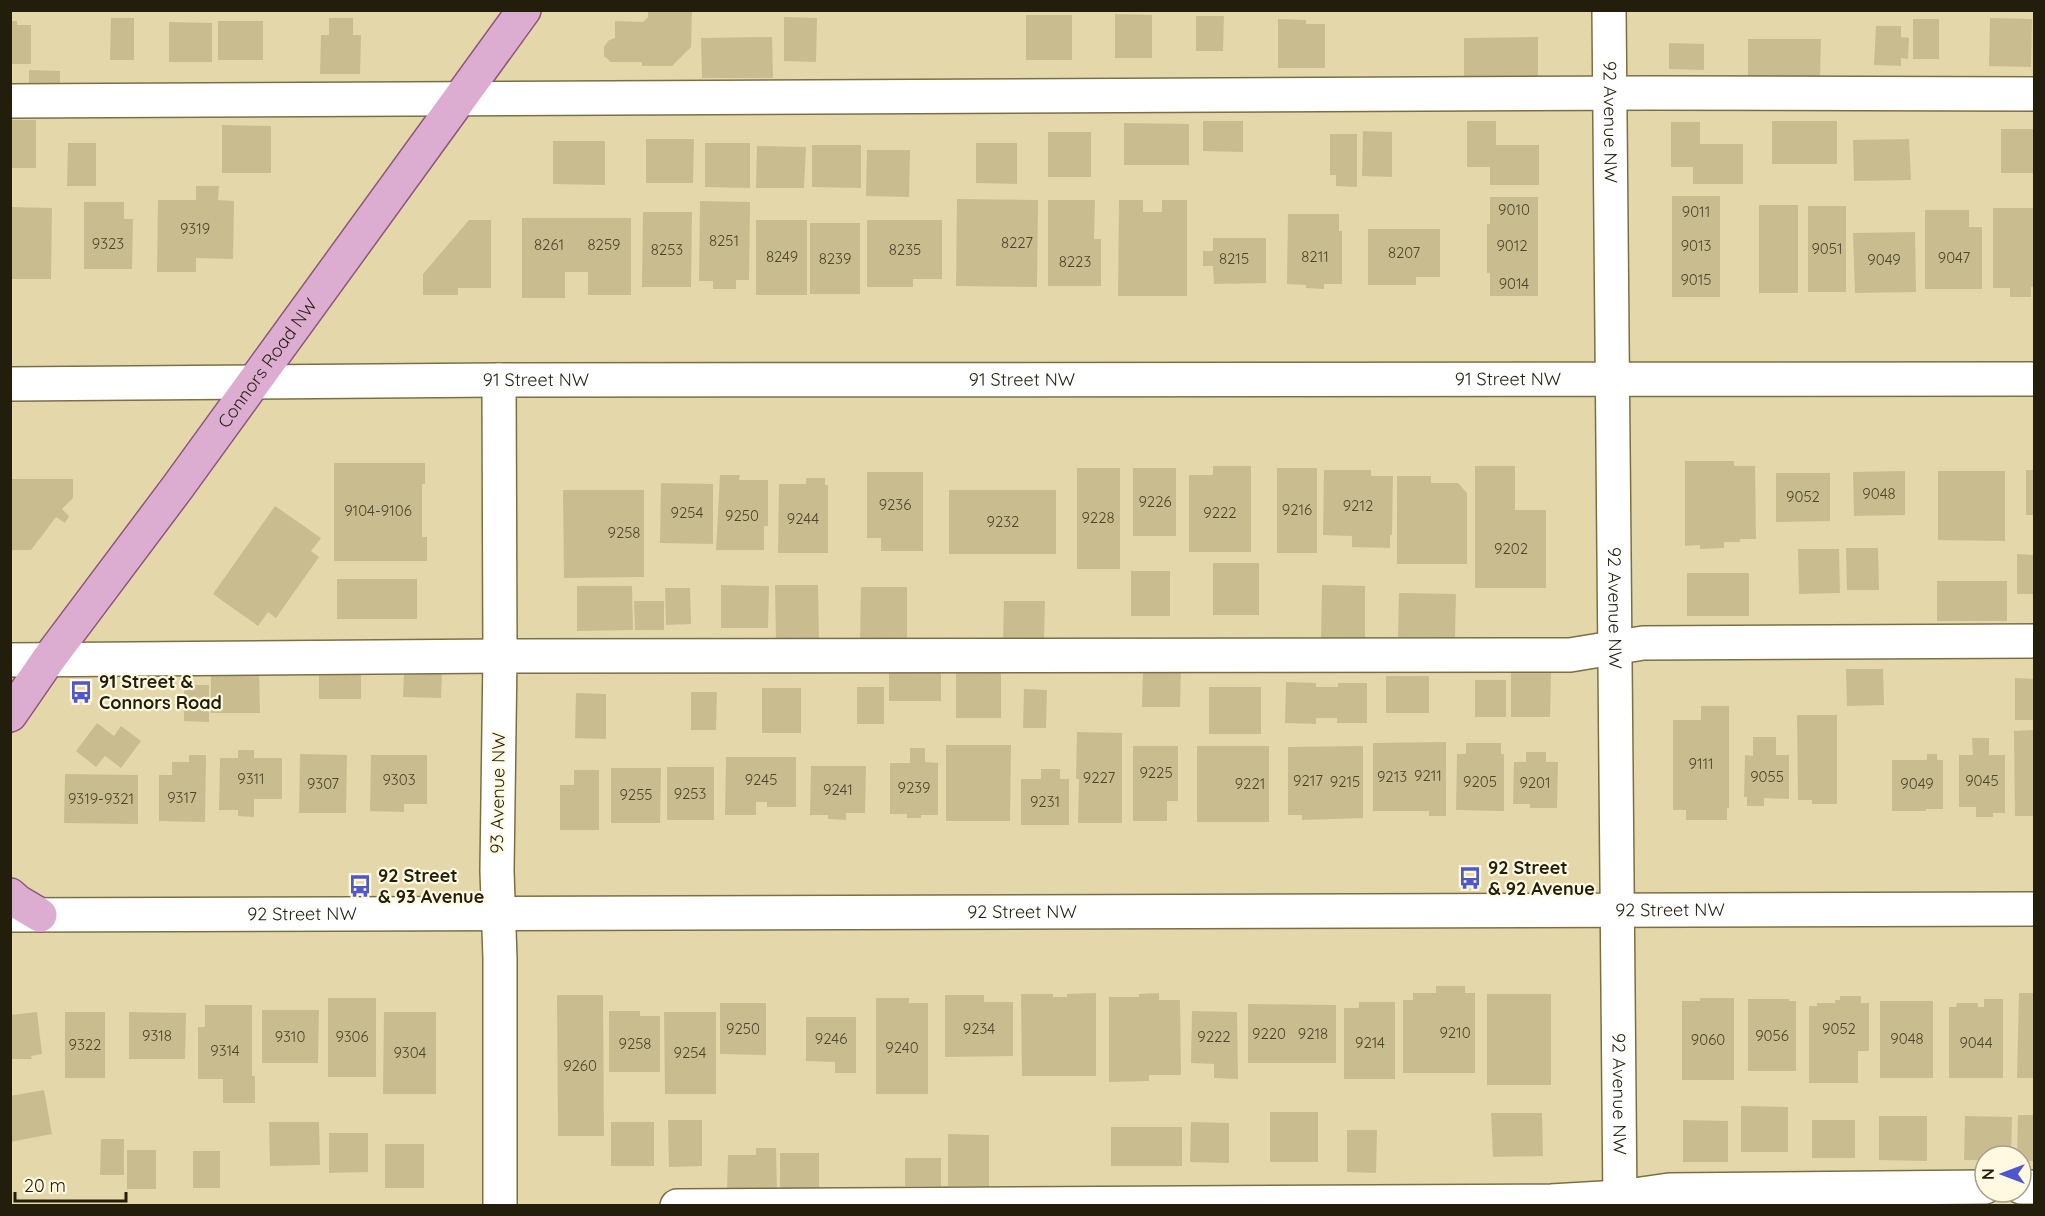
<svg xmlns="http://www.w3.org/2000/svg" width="2045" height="1216" font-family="Quicksand,sans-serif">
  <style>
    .building { fill: #c9bd8f }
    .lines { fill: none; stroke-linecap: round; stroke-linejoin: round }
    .minor-casing { stroke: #7b7045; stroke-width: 36 }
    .major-casing { stroke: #8c5779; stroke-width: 36 }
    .minor { stroke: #fff; stroke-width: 33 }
    .major { stroke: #dcacd1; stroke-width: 33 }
    .labels { text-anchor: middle; stroke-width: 4.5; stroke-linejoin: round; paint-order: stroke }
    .number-label { font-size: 15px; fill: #4c462d }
    .street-label { font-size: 18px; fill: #231e0c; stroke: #fff9e2 }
    .poi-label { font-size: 18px; font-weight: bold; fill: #231e0c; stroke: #fff9e2; text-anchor: start }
  </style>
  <rect width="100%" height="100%" fill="#e4d8aa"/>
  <path class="building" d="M648,10L692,11L691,47L672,66H642V62H611L604,56V47L609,40L615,38V21L643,22L648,17Z
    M1115,14L1152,15V58H1115Z
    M1026,15H1072V60H1026Z
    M1196,16H1224L1223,51H1196Z
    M784,17L817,18L816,62L784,61Z
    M111,18H134V60H110Z
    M329,18H353V35H361L360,74H320L321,35H329Z
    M1990,18L2032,19L2031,67L1989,66Z
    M1278,19L1306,20V24H1325V68H1278Z
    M1913,19H1939V59H1913Z
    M10,21H17V25H31V64H10Z
    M218,21H263V60H218Z
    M169,22L212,23V62H169Z
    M1876,26H1901V37L1909,38L1908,59L1901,58V66L1874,65Z
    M772,37L773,78H702L701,38Z
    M1538,37V79L1464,80V38Z
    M1748,39H1821L1820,76H1748Z
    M1669,43L1704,44V70L1669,69Z
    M29,70L60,71V89H29Z
    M10,120H36V168H10Z
    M1203,121H1243V152L1203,151Z
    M1467,121H1496V145H1539V185H1490V167H1467Z
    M1772,121H1837V164H1772Z
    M1671,122H1700V144H1743V184H1693V167H1671Z
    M1124,123L1189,124V165H1124Z
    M222,125L271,126V173H222Z
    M2001,129H2034V173H2001Z
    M1363,131L1392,132V177L1362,176Z
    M1048,132H1091V177H1048Z
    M1330,134H1357V187L1336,186V175H1330Z
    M646,139H694L693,183H646Z
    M1909,139L1911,180L1854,181L1853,140Z
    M553,141H605V185L553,184Z
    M68,143H96V186H67Z
    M705,143H750V188L705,187Z
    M976,143H1017V184L976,183Z
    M812,145H861V188L812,187Z
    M757,146L806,147L804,188H756Z
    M867,150H910L909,197L866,196Z
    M196,186H219L218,200L234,201L233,259L196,258V272H157L158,200H196Z
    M1672,196H1720V297H1672Z
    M1490,197H1538V296H1490V273H1487V224H1490Z
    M957,199L1038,200L1037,287L956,286Z
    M1048,200H1095L1094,239H1101V286H1048Z
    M1119,200H1143V212H1162V200H1187V296H1118Z
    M700,201L750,202L749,280H736V289H713V281H699Z
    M84,202H124V219H133L132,269H84Z
    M1759,205H1798V293H1759Z
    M1808,206H1846V292H1808Z
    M10,207L52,208L51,279H10Z
    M1993,208H2034V287H2031V297H2010V288H1993Z
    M1925,210H1969V227H1982V289H1925Z
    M643,212H692L691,287H642Z
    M1288,214H1339V231H1342V284H1324V289L1306,288V285L1287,284Z
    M522,218H631V295H588V272H565V298H522Z
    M469,220H491V288H458V295H423V274Z
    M756,220H807V295H756Z
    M867,220H942V279H913V287H867Z
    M810,223H860V294H810Z
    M1368,229H1440V277H1416V285H1368Z
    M1915,232L1916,292L1855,293L1853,233Z
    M1213,238H1266V283L1214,284L1213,266H1203V251H1213Z
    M1685,461H1734V466H1755L1756,539H1740V542H1724V548L1700,549V545L1685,546Z
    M334,463H425V484H422V537H427V561H334Z
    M1213,466H1251V552H1189V475H1213Z
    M1475,466H1515V510H1546V588H1475Z
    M1077,468H1120V569H1077Z
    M1133,468H1176V536H1133Z
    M1277,468H1317V553H1277Z
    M1324,470H1371V476H1393L1392,535H1390V548L1352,547V536L1323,535Z
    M2026,470H2034V515H2026Z
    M1905,471V515L1854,516L1853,472Z
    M1938,471H2005V541L1938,540Z
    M867,472H923V551H881V538H867Z
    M1776,473H1830V521L1776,522Z
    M720,475H740L739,480H768V526H764V550H716Z
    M1397,476H1431V483H1458L1467,493V564H1397Z
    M806,478H825V485H828V553H778L779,484H806Z
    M10,479H73V498L62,509L69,516L65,523L56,517L31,550H10Z
    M661,483L713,484V544L660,543Z
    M563,490H644V577L564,578Z
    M949,490H1056V554H949Z
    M275,506L321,538L311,551L319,557L276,618L268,612L258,626L213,594Z
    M1846,548H1878L1879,590H1847Z
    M1798,549H1839L1840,593L1799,594Z
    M2017,554L2034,555V594H2017Z
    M1213,563H1259V615H1213Z
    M1131,571H1170V616H1131Z
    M1687,573H1749V616H1687Z
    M337,579H417V619H337Z
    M1937,581H2007V621H1937Z
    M721,585L769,586L768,628H721Z
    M775,585H818L819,641H776Z
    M1322,585L1365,586V642H1321Z
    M577,586H632L633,630L577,631Z
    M861,587H907V641L860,640Z
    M665,588H690L691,624L666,625Z
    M1399,593L1456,594L1455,637H1398Z
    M634,601H664V630H635Z
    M1004,601H1045L1044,641H1003Z
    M1143,667L1181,668L1180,707H1142Z
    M889,668L941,669V701H889Z
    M1846,669H1883L1884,705L1847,706Z
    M211,670H259L260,713H211Z
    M956,670L1001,671V718H956Z
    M361,671V699H319V672Z
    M404,672H442L441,698L403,697Z
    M1511,673H1551L1550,717H1511Z
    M1386,676H1429V713H1386Z
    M2015,678L2034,679V720H2015Z
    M1475,680H1506V717H1475Z
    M1286,682L1316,683V687H1338V683H1367V723H1337V718H1316V724L1285,723Z
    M184,685H209V722L184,721Z
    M857,687H884V724H857Z
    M1209,687H1261V734H1209Z
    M762,688H801V733H762Z
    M1024,689L1047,690L1046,728H1023Z
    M691,692H717L716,730H691Z
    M576,693L606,694V739L575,738Z
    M1701,706H1729V808H1727V820H1686V810H1673V720H1701Z
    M1797,715H1837V804H1812V800H1798Z
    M97,723L114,736L121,726L141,741L121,768L105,756L96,767L76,751Z
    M2034,730V816H2015L2014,731Z
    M1077,732L1122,733V823H1078L1079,779H1076Z
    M1753,737H1776V755H1789V799L1764,798V806H1747V797H1744L1745,755L1753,756Z
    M1972,738H1989V755H2005V813H1993V817H1976V807H1959V755H1973Z
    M1446,742V816H1429V811H1373V743Z
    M1466,743H1501V754H1504V811L1456,810L1457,754H1466Z
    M946,745H1011L1010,821H946Z
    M1133,746H1178V801H1167V821H1133Z
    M1197,746H1269V822H1197Z
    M1363,746V818L1302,820V815H1288V747Z
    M910,748H925V762L938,763V815H921V818H907V814H890V763H910Z
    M238,750H254V758H282V799H254V817L238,816V810H219L220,758H238Z
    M1526,752H1546V762H1558L1557,808H1530V804H1513L1514,762H1526Z
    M300,754L347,755L346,813H299Z
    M1927,754H1937V760H1943V809H1926V811H1892V760H1927Z
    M189,755H206L205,822L159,821V775H172V762H189Z
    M371,755H427V804H404V812L370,811Z
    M726,757H796V807H767V802H756V815H725Z
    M811,766H866L865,813H846V820L828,819V815H810Z
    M667,767H714V820H667Z
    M611,768H661L660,823H611Z
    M1041,769H1060V779H1069V825H1021V779H1041Z
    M574,770H599V830H560V785H574Z
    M65,774L138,775V824L64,823Z
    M1436,986H1465V993H1475V1073H1403V1000H1413V993H1436Z
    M1096,993V1076H1022L1021,994H1053V997H1067V994Z
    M1159,993V1000H1180L1181,1075H1149V1081L1109,1082V997H1139V994Z
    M2019,993H2034V1078H2017Z
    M1487,994H1551V1085H1487Z
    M557,995H603L604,1136H558Z
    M945,995H984V1002H1013V1056L945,1057Z
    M1840,996H1861V1003H1869V1051H1858V1083H1809V1006H1817V1003H1835V1000H1840Z
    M328,998H376V1077H328Z
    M876,998H909V1003H928V1094H876Z
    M1700,998H1734V1080H1682V1001H1700Z
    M1748,999H1789V1001H1796V1071H1748Z
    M1984,999H2003V1078H1949V1007H1956L1957,1003H1978V1007H1984Z
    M1880,1001H1933V1078H1880Z
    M1359,1002H1395V1079H1344V1008H1359Z
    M720,1003H766V1055L720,1054Z
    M1248,1004L1336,1005V1063H1248Z
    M205,1005H252V1076H255V1103H223V1079H198V1027H205Z
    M262,1010H319L318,1063H262Z
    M609,1011H640V1016H660V1072H609Z
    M1192,1011L1237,1012L1238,1079L1214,1078V1064L1191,1063Z
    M37,1012L42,1054L31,1056L32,1059H10V1015Z
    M65,1012H105V1078H65Z
    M129,1012L186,1013L185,1059H129Z
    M384,1012H436V1094H383Z
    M664,1012H716V1094H665Z
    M806,1017H856V1073H835V1062L806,1061Z
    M44,1090L52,1134L10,1142V1096Z
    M1741,1106L1788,1107V1152H1741Z
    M1270,1112H1318V1162H1270Z
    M1491,1113H1542L1543,1156L1493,1157Z
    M2018,1115H2034V1161H2021V1156H2017Z
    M1879,1116H1927V1161L1879,1160Z
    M1965,1116L2012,1117L2011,1156H1985V1160H1964Z
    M668,1120H702V1166L669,1167Z
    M1683,1120L1728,1121V1162H1683Z
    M1812,1120H1855V1158H1812Z
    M269,1122H319L320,1165L270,1166Z
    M611,1122H654V1166H611Z
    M1191,1122L1229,1123V1163L1190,1162Z
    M1111,1127H1182V1166H1111Z
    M1347,1130H1377L1376,1173L1347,1172Z
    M329,1133H368V1172L329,1173Z
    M948,1134L989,1135V1186H948Z
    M101,1139H124V1175H100Z
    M385,1144H424V1188H385Z
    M756,1148H776L777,1191L727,1190L728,1155H756Z
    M127,1150H156V1189H127Z
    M193,1151H220V1188H193Z
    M780,1153H819V1193L780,1192Z
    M905,1158H941V1186H905Z"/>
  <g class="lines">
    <g class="minor-casing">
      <g id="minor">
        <path id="s1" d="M1609,10L1620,1206"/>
        <path d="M10,101L1650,93L2034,94"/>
        <path d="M499,380L500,656L497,871L500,959V1206"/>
        <path id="s2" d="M10,384L499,380L2034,379"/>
        <path d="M10,660L500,656L1570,655L1643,643L2034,641"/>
        <path id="s3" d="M11,915L2034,909"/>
        <path d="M2021,1187H2034"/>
        <path d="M677,1206L1551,1201L1620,1197L1669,1190L1985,1187"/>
      </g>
    </g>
    <g class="major-casing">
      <g id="major">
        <path id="s4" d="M10,715L48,660L177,488L524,10"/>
        <path d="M10,895L18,902L40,915"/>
      </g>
    </g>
    <use href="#minor" class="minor"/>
    <use href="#major" class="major"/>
  </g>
  <defs>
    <g id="bus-bare" transform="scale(1.8)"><path d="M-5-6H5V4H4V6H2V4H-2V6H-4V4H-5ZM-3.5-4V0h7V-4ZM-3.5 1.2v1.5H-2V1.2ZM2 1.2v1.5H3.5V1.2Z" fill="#4f57cd" stroke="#fff9e2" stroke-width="2.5" paint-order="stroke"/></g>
  </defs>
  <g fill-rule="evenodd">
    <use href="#bus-bare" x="81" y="692"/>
    <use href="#bus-bare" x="1470" y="878"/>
    <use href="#bus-bare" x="360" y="886"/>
  </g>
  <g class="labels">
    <g class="number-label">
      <text x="1514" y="215">9010</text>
      <text x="1696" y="217">9011</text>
      <text x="195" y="234">9319</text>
      <text x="724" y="246">8251</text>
      <text x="1017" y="248">8227</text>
      <text x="108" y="249">9323</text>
      <text x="549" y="250">8261</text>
      <text x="604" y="250">8259</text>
      <text x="1512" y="251">9012</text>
      <text x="1696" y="251">9013</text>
      <text x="1827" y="254">9051</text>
      <text x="667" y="255">8253</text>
      <text x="905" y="255">8235</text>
      <text x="1404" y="258">8207</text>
      <text x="782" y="262">8249</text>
      <text x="1315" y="262">8211</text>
      <text x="1954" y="263">9047</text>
      <text x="835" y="264">8239</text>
      <text x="1234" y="264">8215</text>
      <text x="1884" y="265">9049</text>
      <text x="1075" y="267">8223</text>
      <text x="1696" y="285">9015</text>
      <text x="1514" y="289">9014</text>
      <text x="1879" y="499">9048</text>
      <text x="1803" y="502">9052</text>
      <text x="1155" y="507">9226</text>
      <text x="895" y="510">9236</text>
      <text x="1358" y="511">9212</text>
      <text x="1297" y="515">9216</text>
      <text x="378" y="516">9104-9106</text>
      <text x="687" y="518">9254</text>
      <text x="1220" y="518">9222</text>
      <text x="742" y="521">9250</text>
      <text x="1098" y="523">9228</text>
      <text x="803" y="524">9244</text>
      <text x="1003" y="527">9232</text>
      <text x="624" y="538">9258</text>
      <text x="1511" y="554">9202</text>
      <text x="1701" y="769">9111</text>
      <text x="1156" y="778">9225</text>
      <text x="1428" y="781">9211</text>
      <text x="1392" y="782">9213</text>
      <text x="1767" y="782">9055</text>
      <text x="1099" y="783">9227</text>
      <text x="251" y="784">9311</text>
      <text x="399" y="785">9303</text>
      <text x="761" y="785">9245</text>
      <text x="1308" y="786">9217</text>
      <text x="1982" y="786">9045</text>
      <text x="1345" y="787">9215</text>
      <text x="1480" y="787">9205</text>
      <text x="1535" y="788">9201</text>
      <text x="323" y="789">9307</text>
      <text x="1250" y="789">9221</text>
      <text x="1917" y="789">9049</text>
      <text x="914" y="793">9239</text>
      <text x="838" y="795">9241</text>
      <text x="690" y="799">9253</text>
      <text x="636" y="800">9255</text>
      <text x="182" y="803">9317</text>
      <text x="101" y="804">9319-9321</text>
      <text x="1045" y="807">9231</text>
      <text x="743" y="1034">9250</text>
      <text x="979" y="1034">9234</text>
      <text x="1839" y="1034">9052</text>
      <text x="1455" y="1038">9210</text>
      <text x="1269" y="1039">9220</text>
      <text x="1313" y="1039">9218</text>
      <text x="157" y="1041">9318</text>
      <text x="1772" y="1041">9056</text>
      <text x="290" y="1042">9310</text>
      <text x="352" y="1042">9306</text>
      <text x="1214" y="1042">9222</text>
      <text x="831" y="1044">9246</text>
      <text x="1907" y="1044">9048</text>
      <text x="1708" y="1045">9060</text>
      <text x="1370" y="1048">9214</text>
      <text x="1976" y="1048">9044</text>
      <text x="635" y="1049">9258</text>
      <text x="85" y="1050">9322</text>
      <text x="902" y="1053">9240</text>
      <text x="225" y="1056">9314</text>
      <text x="410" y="1058">9304</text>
      <text x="690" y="1058">9254</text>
      <text x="580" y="1071">9260</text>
    </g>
    <g class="street-label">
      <text dy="6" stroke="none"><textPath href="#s1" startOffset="112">92 Avenue NW</textPath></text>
      <text dy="6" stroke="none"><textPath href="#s4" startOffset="436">Connors Road NW</textPath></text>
      <text dy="6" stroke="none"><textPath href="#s2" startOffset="1498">91 Street NW</textPath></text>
      <text dy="6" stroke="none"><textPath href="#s2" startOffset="526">91 Street NW</textPath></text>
      <text dy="6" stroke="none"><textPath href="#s2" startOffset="1012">91 Street NW</textPath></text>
      <text dy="6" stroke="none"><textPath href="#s1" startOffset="598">92 Avenue NW</textPath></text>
      <text transform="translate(498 793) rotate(-89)" y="6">93 Avenue NW</text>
      <text dy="6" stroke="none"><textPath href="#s3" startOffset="1659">92 Street NW</textPath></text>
      <text dy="6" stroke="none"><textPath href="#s3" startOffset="1011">92 Street NW</textPath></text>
      <text dy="6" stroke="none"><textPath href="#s3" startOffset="291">92 Street NW</textPath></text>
      <text dy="6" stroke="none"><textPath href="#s1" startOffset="1084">92 Avenue NW</textPath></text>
    </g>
    <g class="poi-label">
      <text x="99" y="688">91 Street &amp;<tspan x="99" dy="21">Connors Road</tspan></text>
      <text x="1488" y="874">92 Street<tspan x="1488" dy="21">&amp; 92 Avenue</tspan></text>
      <text x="378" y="882">92 Street<tspan x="378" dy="21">&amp; 93 Avenue</tspan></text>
    </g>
  </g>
  <rect width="2045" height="1216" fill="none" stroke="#231e0c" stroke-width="24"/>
  <g transform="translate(2003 1174) rotate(270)"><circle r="28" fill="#fff9e2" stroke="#a7a18c" stroke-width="1.5"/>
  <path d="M0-4.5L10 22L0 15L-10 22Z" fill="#4f57cd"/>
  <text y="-9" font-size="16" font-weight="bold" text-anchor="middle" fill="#231e0c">N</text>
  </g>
  <path d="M15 1192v9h111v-9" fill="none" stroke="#231e0c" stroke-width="3"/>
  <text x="24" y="1192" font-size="18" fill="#231e0c" stroke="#fff9e2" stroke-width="4.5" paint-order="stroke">20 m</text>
</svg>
